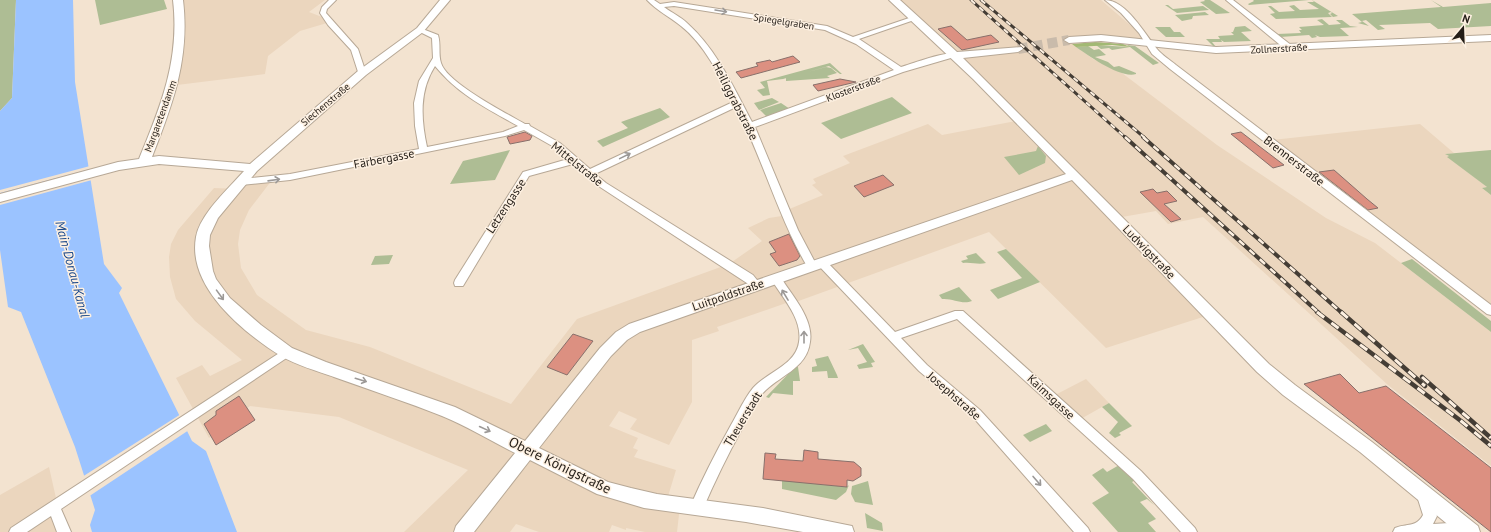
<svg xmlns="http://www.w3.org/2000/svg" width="1491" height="532" font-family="'PT Sans',sans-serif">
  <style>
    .built { fill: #ebd6be }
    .green { fill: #aebd94 }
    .forest { fill: #a2b974 }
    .water { fill: #9bc3ff }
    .pier { fill: #f3e3d0 }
    .building { fill: #dc9081; stroke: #88706b }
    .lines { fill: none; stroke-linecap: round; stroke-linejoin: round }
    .secondary-tunnel { stroke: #c9bbab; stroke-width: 10; stroke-dasharray: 10 5; stroke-linecap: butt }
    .street-casing { stroke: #b7a896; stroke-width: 2 }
    .secondary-casing { stroke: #b7a896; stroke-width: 2 }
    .street { fill: #fff; fill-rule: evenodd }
    .secondary { fill: #fff; fill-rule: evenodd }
    .rail-far2-casing { stroke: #443d35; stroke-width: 3 }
    .rail-far1-casing { stroke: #443d35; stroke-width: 4 }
    .rail-casing { stroke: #443d35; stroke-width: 4.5 }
    .rail-far2 { stroke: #fdf0e1; stroke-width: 2; stroke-dasharray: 5.5; stroke-linecap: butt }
    .rail-far1 { stroke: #fdf0e1; stroke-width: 2.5; stroke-dasharray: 7; stroke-linecap: butt }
    .rail { stroke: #fdf0e1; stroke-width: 3; stroke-dasharray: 9; stroke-linecap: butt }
    .oneway { stroke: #9c9997 }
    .labels { text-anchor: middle; stroke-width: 3; stroke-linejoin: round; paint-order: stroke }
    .far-street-label { font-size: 10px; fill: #231d17; stroke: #fdf0e1 }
    .street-label { font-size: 12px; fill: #231d17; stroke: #fdf0e1 }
    .water-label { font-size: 13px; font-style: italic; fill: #164589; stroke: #fdf0e1 }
    .near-street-label { font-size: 14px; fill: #231d17; stroke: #fdf0e1 }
  </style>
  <rect width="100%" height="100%" fill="#f3e3d0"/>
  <path class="built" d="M178,0H325L309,12L322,17L327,23L300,31L268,56L265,74L177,85L183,48L185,25Z
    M892,0H1101L1137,31L1144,40L1066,39L1093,59L1122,73L1217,145L1326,218L1375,243L1491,332V466L1388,385L1203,217L1168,224L1156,211L1122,217L1206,316L1106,348L989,232L793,303L792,301L717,327L719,331L692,340V402L669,445L630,429L637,419L619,411L609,426L638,438L633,448L638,450L634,457L676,470L666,503L680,506L677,532H645L626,528V530L612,525L609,532H539L516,524L510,532H404L468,470L339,417L250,406L209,438L176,378L202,365L210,376L242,360L195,321L176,299L170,277L169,257L171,244L178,230L214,188L239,189L246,181L272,180L249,210L240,230L238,244L241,268L257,295L306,330L370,347L511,404L577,319L729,264L762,241L748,228L769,218L788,215L787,210L823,195L812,185L816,183L813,179L850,163L843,156L928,124L942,135L1016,121L955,55Z
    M1420,124L1454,153L1446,154L1449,157H1448L1487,187L1482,188L1491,195V305L1272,140Z
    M1086,379L1109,403L1079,420L1055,395Z
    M49,467L58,507L68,532H0V495Z"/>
  <path class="green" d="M0,0H16L12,98L0,111Z
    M95,0H164L167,9L100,25Z
    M1204,0H1210L1230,13L1216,14L1200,2L1205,1Z
    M1253,0H1309L1249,5L1248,4L1254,1Z
    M1312,0L1338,16L1333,17L1330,14L1332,13L1331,12L1328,13L1332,17L1276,19L1270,14L1275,13L1268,6H1271L1279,12L1295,11L1289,6L1294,5L1300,10L1319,9L1307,2H1314Z
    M1431,0L1443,7L1491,3V26L1438,29L1430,23L1379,25L1385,29L1378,30L1366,20L1362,21L1369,26L1358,23L1362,22L1352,14L1441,7Z
    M1165,5H1168L1173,9L1203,6L1209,10L1177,13Z
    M1205,12L1209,15L1193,16L1192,19L1182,21L1175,15Z
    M1322,19L1329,25L1341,24L1336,20H1342L1350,26L1358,27L1340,28L1349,36L1320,37L1315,35L1317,37L1312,38L1309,35L1280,37L1277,34L1301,33L1299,30H1302L1299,27L1324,25L1317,20Z
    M1245,26L1252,31L1241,32L1251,41L1224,42L1221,40L1222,42H1212L1216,47H1214L1206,39H1220L1218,36L1234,35L1231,32H1233L1235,27Z
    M1155,27H1170L1174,32H1180L1185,37H1166Z
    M1096,45L1129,47L1127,45L1135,46L1159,63L1153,65L1130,47L1112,50L1109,48L1101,49Z
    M1088,46L1094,50L1099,49L1106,55L1095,57L1108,62L1114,67L1119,66L1136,73V74C1121,79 1089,56 1076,47Z
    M830,63L842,74H840L829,66L783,79L767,81L770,95L763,96L757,90L765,88L760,82Z
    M826,67L831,68L837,73L827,76L830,78L786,81V78Z
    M892,97L912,113L841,139L821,123Z
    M772,98L779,102L759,110L754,103Z
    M781,103L790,109L767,117L760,110Z
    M660,108L670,117L603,147L597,141L628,128L621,122Z
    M1038,146L1046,156L1045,163L1019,175L1004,157L1036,151Z
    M510,150L495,180L450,184L463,161Z
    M1491,150V195L1482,188L1487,187L1447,157L1449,156L1445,154Z
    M1006,249L1040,282L998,299L990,290L1022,278L997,252Z
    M976,253L986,263C978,265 972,262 963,263L961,261L968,259L966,256Z
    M393,255L389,264L371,265L375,256Z
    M1412,259L1491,321V332L1401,263Z
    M959,287L972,301C962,305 953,298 942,299L939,295Z
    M863,344L875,362L871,363L873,367L859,369L857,365L867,362L858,348L848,350Z
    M828,356L837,375L838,378H828L827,371L812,372V367L817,366L815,359Z
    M795,367H798L800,381H793V395L773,393L769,398L766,397Z
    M1109,403L1132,426L1119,433L1121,435L1115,438L1109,433L1118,422L1102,407Z
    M1046,424L1052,431L1030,442L1023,435Z
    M1121,464L1137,479L1132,482L1154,505L1147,499L1140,502L1156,519L1148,523L1156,532H1118L1092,503L1109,493L1092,475L1103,468L1107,472Z
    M782,480L847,487L849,485L846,492L836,500L782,489Z
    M868,481L873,505L855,502L851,494L852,486Z
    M865,513L882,523L883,531L867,528Z"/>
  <path class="forest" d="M1095,42L1123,44L1130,47L1112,45L1076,47L1072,44Z"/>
  <path class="water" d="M16,0H73L75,82L104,264L122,288L119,293L192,441L206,451L237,532H92L90,525L95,510L75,447L21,312L8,307L0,250V111L12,98Z"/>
  <path class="pier" d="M90,166V169L0,193V190Z
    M92,177V180L0,205V202Z
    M181,414L189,430L88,497L82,477Z"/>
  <path class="building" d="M951,26L967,40L991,35L999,42L962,50L938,29Z
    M793,56L800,62L741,78L736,72L758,66L756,63L770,60L772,62Z
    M840,79L856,82L818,91L813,85Z
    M525,132L532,136L530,140L510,144L507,137Z
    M1241,132L1259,146L1284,165L1273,168L1231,134Z
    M1334,170L1367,199L1378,208L1368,210L1319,172Z
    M883,175L894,185L864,197L854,186Z
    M1153,189L1157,193L1167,191L1177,201L1164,204L1181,219L1171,222L1140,192Z
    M789,234L800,256L797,260L779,266L770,254L776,252L769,242Z
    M573,334L593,341L567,375L547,367Z
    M1340,374L1359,393L1386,386L1491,468V532L1304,384Z
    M239,396L255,420L216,445L204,424L216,415V411Z
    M804,450L818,452V459L854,462L861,468V476L853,481L847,480V487L763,479L765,453L776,454L775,459L803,461Z"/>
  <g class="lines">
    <path class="secondary-tunnel" d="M1018,49L1069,40"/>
    <g class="street-casing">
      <path id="street" d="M329,0H336L327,9L326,13L358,49L366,73L365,75H359L351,50L328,25L320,13L322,7Z
        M647,0H654L660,4L674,2L827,26L853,37L915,16L918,18L917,19L859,39L901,67C912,64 952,48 961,55L903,72L755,127L798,230L817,266L816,268H808C778,217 763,159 736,107L595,174L606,183L753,275L761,285L756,289L600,187L573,164L529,176L463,286H455L454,283L455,280L523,172L568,159L554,147L524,130L505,136L290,180L241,185L237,182L241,179L290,174L419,149L415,126L414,103L419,81L433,58L432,38L418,31V29L420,28L438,35C441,44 438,54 441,63C447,83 506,113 525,124H529L530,126L560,143L590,169L733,102C720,76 704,44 681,26C670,17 656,10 647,0ZM674,6L825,30L856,44L894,70L752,122C734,88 717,50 687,23C681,17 672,13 664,7ZM435,66C459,95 486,108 518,126L503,132L427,147C421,119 419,91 435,66Z
        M1105,0C1126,0 1145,34 1157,49C1162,55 1170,60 1176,65L1491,305V315L1487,314L1170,69L1152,54L1139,33L1121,13Z
        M1226,0H1233L1291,45V49H1285Z
        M822,260L826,261L895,332L955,311H963L1141,471L1195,528L1197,532H1181L1133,479L957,319L901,338L927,365L980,410L1088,528L1090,532H1074L972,416L919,371L818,265L817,263L818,261Z
        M776,275L780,276C791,295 814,318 810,342C807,369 778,376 762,394C753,404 748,417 742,429C727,456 714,483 702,511L697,513L692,511L690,507C702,479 716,452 731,425C738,413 744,399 753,388C767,372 796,365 799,342C803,319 782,297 771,279Z
        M287,348L291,349L293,352L291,355L61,509L71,532H57L51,516L27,532H9L11,528Z
        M1423,490L1428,492L1437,516L1433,524L1466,522L1471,524L1473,528L1471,532H1393L1395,528C1407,523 1416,528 1423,515L1417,496L1418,492Z"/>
    </g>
    <g class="secondary-casing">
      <path id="secondary" d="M173,0H183C190,58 173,104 152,157L159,156L250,164L358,71L417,28L440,0H450L423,32L366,75L257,171L218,218L210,235L209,246L213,271L216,279L230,298L261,325L292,348L326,362L455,407L525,441L600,348L616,332L629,324L1066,174L973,79L889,0H900L957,52L1022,47L1023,49L1018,52L963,58L1269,364L1295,385L1372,442L1478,526L1480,532H1457L1360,452L1283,395L1257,372L1072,180L640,332L627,340L611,356L539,448L608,482L631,488L657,494L763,508L852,526L854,532H803L746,522L644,508L597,494L530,460L474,532H454L456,526L515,453C491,441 467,426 442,416C407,402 370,390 334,377C317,371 296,365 281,356C243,332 187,287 196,237C200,214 229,188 244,171L159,164L119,170L0,202V194L118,162L139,159C161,106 180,59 173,0Z
        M1101,35L1216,47L1491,35V41L1216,53L1101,41L1069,43L1064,40L1069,37Z"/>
    </g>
    <use href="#street" class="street"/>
    <use href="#secondary" class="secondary"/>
    <g class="rail-far2-casing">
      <path id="rail-far2" d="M971,0L1126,138
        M981,0L1145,138"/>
    </g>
    <g class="rail-far1-casing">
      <path id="rail-far1" d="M1125,137L1319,313
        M1143,137L1342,313"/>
    </g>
    <g class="rail-casing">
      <path id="rail" d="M1317,312L1461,421L1491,446
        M1341,312L1425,386
        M1422,377L1491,438"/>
    </g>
    <use href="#rail-far2" class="rail-far2"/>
    <use href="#rail-far1" class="rail-far1"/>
    <use href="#rail" class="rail"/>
  </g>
  <defs><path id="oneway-shaft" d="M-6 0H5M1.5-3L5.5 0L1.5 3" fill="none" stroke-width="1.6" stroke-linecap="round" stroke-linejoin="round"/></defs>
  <g class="oneway">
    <use href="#oneway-shaft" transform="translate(721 11) rotate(9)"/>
    <use href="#oneway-shaft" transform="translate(625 156) rotate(-26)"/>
    <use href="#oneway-shaft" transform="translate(274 180) rotate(-8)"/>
    <use href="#oneway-shaft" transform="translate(220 295) rotate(54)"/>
    <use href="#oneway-shaft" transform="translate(785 295) rotate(-121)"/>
    <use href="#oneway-shaft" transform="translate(804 337) rotate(-90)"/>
    <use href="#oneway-shaft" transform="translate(361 380) rotate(17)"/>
    <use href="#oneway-shaft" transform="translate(485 429) rotate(25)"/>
    <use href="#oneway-shaft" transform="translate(1037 481) rotate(49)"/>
  </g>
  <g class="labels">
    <g class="far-street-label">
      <text transform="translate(784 21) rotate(9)" y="4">Spiegelgraben</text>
      <text transform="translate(1279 48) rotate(-3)" y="4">Zollnerstraße</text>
      <text transform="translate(853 88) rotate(-21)" y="4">Klosterstraße</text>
      <text transform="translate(325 104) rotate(-40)" y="4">Siechenstraße</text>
      <text transform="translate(160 116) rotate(-70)" y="4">Margaretendamm</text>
    </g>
    <g class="street-label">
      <text transform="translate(735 101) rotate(63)" y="4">Heiliggrabstraße</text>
      <text transform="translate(384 159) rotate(-11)" y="4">Färbergasse</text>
      <text transform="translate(1294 161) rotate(38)" y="4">Brennerstraße</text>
      <text transform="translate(577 164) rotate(39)" y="4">Mittelstraße</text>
      <text transform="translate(506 206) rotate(-57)" y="4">Letzengasse</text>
      <text transform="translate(1149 252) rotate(46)" y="4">Ludwigstraße</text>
      <text transform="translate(728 295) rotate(-19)" y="4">Luitpoldstraße</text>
      <text transform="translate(954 396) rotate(41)" y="4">Josephstraße</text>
      <text transform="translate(1051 397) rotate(43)" y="4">Kaimsgasse</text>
      <text transform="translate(743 419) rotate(-59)" y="4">Theuerstadt</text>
    </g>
    <g class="water-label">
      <text transform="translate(73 269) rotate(75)" y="5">Main-Donau-Kanal</text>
    </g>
    <g class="near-street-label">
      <text transform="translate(560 465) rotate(26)" y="5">Obere Königstraße</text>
    </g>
  </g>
  <g transform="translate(1463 28) rotate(19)" stroke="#fdf0e1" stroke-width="3" paint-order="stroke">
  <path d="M0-3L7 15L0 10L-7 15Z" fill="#231d17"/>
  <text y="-6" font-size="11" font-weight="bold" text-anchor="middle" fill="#231d17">N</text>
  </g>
</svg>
